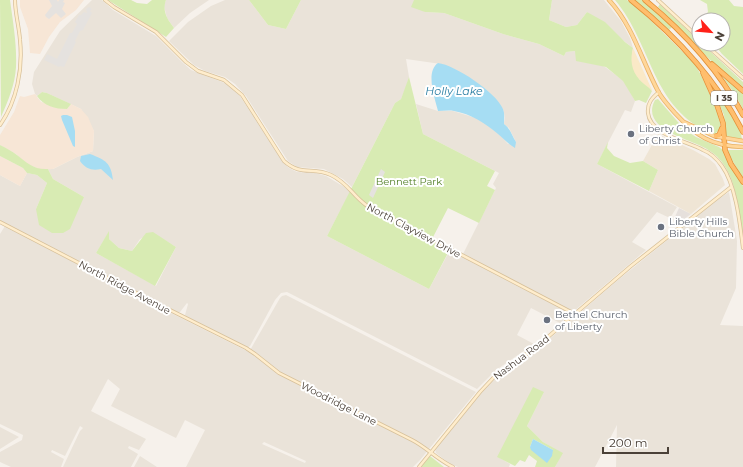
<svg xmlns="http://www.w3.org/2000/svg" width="743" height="467" font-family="Montserrat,sans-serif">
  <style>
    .residential { fill: #eae3d9; fill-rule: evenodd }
    .commercial { fill: #f7e6d6 }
    .industrial { fill: #e6e0dc }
    .education { fill: #efe5d5 }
    .green { fill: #d8ebb3; fill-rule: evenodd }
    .sand { fill: #fae9c7 }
    .parking { fill: #e5e2df }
    .water { fill: #a6ddf3 }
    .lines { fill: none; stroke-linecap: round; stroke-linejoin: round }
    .secondary-casing { stroke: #d7c09a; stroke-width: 4 }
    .primary-casing { stroke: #e9b266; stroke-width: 4.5 }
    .highway-casing { stroke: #e39037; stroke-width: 5.5 }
    .secondary { stroke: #ffedcc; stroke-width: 2.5 }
    .primary { stroke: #ffd79b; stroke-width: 3 }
    .highway { stroke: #ffbe6d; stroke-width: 4 }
    .worship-dot { fill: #6b7280; stroke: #fff; stroke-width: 1.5 }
    .labels { text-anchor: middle; stroke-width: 4; stroke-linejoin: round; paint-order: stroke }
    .shield { fill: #fff; stroke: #817a74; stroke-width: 1 }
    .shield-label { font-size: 9px; font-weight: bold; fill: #4b4138 }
    .worship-label { font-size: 10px; fill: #5b616d; stroke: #fff; text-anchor: start }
    .park-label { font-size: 10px; fill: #538028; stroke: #fff }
    .street-label { font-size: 10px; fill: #4b4138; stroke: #fff }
    .water-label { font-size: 11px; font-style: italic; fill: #287da2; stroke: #fff }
  </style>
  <rect width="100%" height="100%" fill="#f6f1eb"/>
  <path class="residential" d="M92,0H102L113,10L156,36L183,63L191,70L227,84L240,96L283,162L289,168L297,172L315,173L326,176L346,188L350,192L327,236L429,289L450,250L462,256L496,188L493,184L499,173L423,134L416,104L438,111H453L476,118L486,124L500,135L508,144L516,142L509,128L504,124L505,117L503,109L489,92L471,79L454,69L441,64L406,59L409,77L406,87L401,99L395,103L352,187L343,179L324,169L297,167L288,161L246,96L235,84L225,77L205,71L194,65L169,41L188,22L211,6L225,0H249L268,25L286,29L301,0H415L425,12L444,13L503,34L539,44L564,56L566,52L575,51L605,67L624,81L635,101L631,112L625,110L597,164L677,207L670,218L657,212L632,242L646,250L560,323L531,308L517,335L534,344L496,370L477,389L287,292L281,293L275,300L250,346L247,348L186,317L185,315L188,304L187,303L180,312H177L0,221V175L20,186L27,173L37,175L47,183L36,209L84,197L53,179L48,169H53L77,157L93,151L94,131L81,109L47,93L42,92L37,96L35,94L32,84L34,72L60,31ZM109,232V239L119,248L132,251L140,239L153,233L176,247L156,286L96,253Z
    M166,0H209L190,13L174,28L167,18L164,6Z
    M552,0H604L621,21L630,38L633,48L587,12L577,25L566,27L549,20Z
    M729,192L737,241L736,288L720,325L743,326V467H616L617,425L595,467H555L562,453L543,442L527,426L544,392L498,457L510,464L509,467H458L450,464L436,453L435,449L483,391L497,377L540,347L618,280L717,200Z
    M5,226L147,301L249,352L280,298L282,296L286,295L476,392L420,460L413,467H186L205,430L185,420L176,438L111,406L120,389L108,379L91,411L146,439L139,450L129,446L128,448L138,454L131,467H63L80,431L83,428L80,426L65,456L52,450L51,452L64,459L61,467H11L0,462V452L22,440L23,435L0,424V234ZM264,442L306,461L305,463L298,460L262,444Z
    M0,427L19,437L0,449Z
    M140,456L157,467H134Z"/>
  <path class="commercial" d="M20,0H84L76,10L60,22L49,37L40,54L30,53L28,29L20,7Z
    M35,94L41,102L67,109L71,104L81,109L88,117L94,131L93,151L77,157L53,169L41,170L27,164L16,154L0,145V135L14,112L20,96L24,97Z
    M0,156L23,168L27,173L20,186L0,175Z"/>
  <path class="industrial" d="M679,208L691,214L679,223L674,219Z"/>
  <path class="education" d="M658,134L693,150L709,159L715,164L723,179L725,185L691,214L649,191L658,170L643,161Z"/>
  <path class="green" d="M0,0H10C13,22 17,45 16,67C15,85 8,101 1,117Z
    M108,0H131L137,3L147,4L152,0H166C162,11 167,19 174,28L166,37Z
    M249,0H301L286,29L268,25Z
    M414,0H552L549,20L566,27L577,25L587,12L605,22L625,42L633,48L632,55L639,79L648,86L652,91L646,103L639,100L635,101L623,81L606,67L576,61L575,51L566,52L564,56L539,44L503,34L444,13L425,12L411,7Z
    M615,0H627L638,8L695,64L704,81L715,106L720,122V129L715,134H713C651,109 653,45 615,0Z
    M633,0H643L672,27L668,31Z
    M700,0H729L734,6L743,7V74L722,54L714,44H723V20H700L708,12L707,4Z
    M660,4L699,41V44H702L743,82V89L709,59L658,7Z
    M722,76L743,93V109L734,93Z
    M409,77L423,134L495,171L487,186L495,190L479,223L448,208L431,241L449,251L429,289L327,236L395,103L401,99Z
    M710,83C720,96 740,123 742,139L726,137L724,115Z
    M42,92L47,93L71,104L67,109C55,109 44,106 37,96Z
    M658,99L684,129L696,137L719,147L723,150L730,165L743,186V242C739,218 738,185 724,165C719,157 711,151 703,147C686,138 640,128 655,100Z
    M608,142L607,148L614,156L630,163L643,161L658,170L649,191L597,164Z
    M0,145C6,148 12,151 17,155C27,163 34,170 48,169L53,179L84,197L70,229L63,233H52L39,225L36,209L47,183L37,175L27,173L23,168L0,156Z
    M728,150H743V178L729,155Z
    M109,231V239L119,248L132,251L146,233L153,232L176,247L155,286L96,253Z
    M533,387L544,392L527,426L543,442L563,453L555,467H535L537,461L529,455L525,462L520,460L515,466L497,457ZM533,439L553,450L530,447Z
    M430,456L444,467H445H421Z"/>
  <path class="sand" d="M633,48L652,90V91C648,86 643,84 640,80C631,71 630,59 633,48Z"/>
  <path class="parking" d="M49,0H57L58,2L59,0H64L63,2L65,3L62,9L66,14L61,18L56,13L49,19L46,17L45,15L52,6Z
    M89,7L92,9L90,11L92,13L83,30L80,31L75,41L76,42L64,67L60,66L59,67L44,60L47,54L57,59L70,33H72L77,24L75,22L79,15H81L84,12L87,13L86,9Z
    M381,169L385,172L373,198L369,195Z"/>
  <path class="water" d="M438,63C455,65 496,92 503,109C505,114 504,119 504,124C510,128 512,136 516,142L515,148C508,144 504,139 498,134C485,123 471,114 454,111C449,110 443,111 438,111C435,98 425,72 438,63Z
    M63,115H67L72,117L75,131V147L73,146L62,120L61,116Z
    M90,154C106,160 111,163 113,180L101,169C92,171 86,169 80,161L81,156Z
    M533,439L553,450L552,456L547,463L531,450L530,447Z"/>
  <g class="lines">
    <g class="secondary-casing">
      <path id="secondary" d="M105,0L114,7L156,32L186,62L198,71L224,80L242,95L284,161C302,177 312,166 331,175C348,183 352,195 366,205L575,314
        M658,0L699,38
        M705,44L743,78
        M659,92C652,98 647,103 648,113C650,135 687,141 703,150C711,153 717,159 722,166C736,185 740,224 743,248
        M0,125C17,101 23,69 20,40C19,26 15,13 15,0
        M0,222L150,300L246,348L255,354L279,373L412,440C426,447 438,460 453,467
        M419,467L480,392L496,375L535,348L631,266L731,187"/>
    </g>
    <g class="primary-casing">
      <path id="primary" d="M609,0C633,26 642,61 658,91C662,99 669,106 675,113C696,136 711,146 743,147
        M684,122L714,136L743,141"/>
    </g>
    <g class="highway-casing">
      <path id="highway" d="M631,0C676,36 717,81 743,132
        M645,0C684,32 719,70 743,115
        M712,64L743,91
        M703,73L716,102L723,123L725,150L731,164L743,182
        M716,136L719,135L722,128"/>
    </g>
    <use href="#secondary" class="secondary"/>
    <use href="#primary" class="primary"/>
    <use href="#highway" class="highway"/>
  </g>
  <g class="worship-dot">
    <circle cx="631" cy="134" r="4"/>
    <circle cx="661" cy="227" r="4"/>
    <circle cx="547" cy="320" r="4"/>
  </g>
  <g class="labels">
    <rect class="shield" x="711" y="91" width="26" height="14" rx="3"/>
    <g class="shield-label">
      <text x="724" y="101">I 35</text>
    </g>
    <g class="worship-label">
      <text x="639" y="132">Liberty Church<tspan x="639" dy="12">of Christ</tspan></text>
      <text x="669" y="225">Liberty Hills<tspan x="669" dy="12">Bible Church</tspan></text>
      <text x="555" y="318">Bethel Church<tspan x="555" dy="12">of Liberty</tspan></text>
    </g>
    <g class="park-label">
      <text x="409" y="185">Bennett Park</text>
    </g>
    <g class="street-label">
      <text transform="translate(414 230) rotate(28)" y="4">North Clayview Drive</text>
      <text transform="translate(125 287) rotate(28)" y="4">North Ridge Avenue</text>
      <text transform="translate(521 357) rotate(-37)" y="4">Nashua Road</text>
      <text transform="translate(339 403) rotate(27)" y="4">Woodridge Lane</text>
    </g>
    <g class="water-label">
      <text x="454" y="95">Holly Lake</text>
    </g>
  </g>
  <g transform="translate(711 32) rotate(117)"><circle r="19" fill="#ffffff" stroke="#b7b3af"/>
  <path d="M0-3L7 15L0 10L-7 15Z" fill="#ff2119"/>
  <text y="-6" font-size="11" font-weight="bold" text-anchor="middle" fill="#4b4138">N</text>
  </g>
  <path d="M603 447v6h65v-6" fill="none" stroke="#4b4138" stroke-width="2"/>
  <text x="609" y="447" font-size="12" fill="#4b4138" stroke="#ffffff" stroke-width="3" paint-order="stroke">200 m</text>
</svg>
